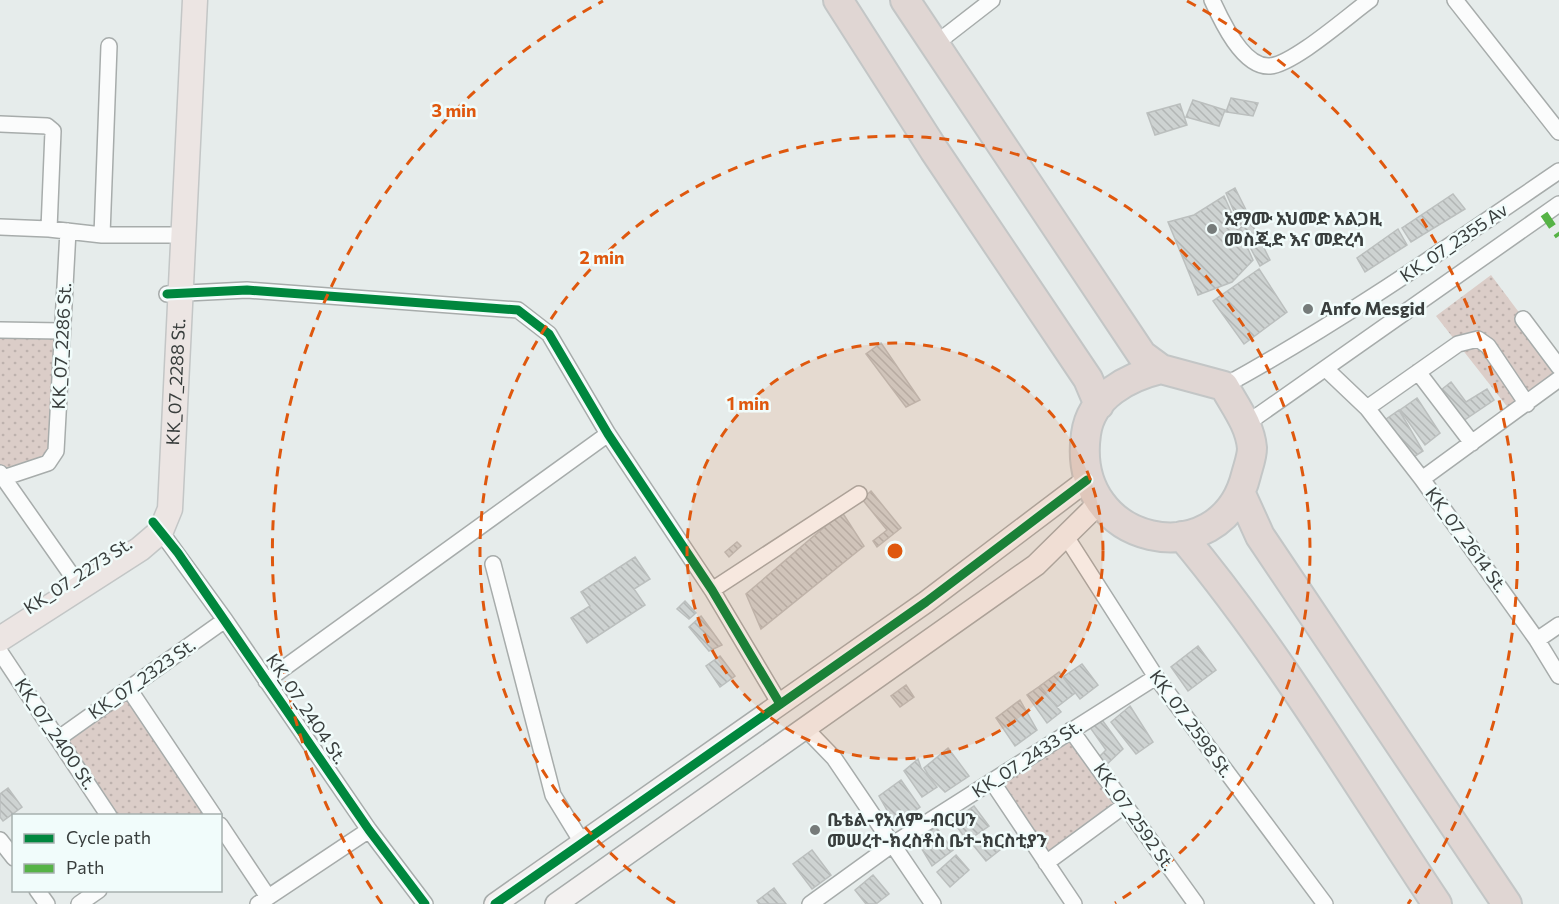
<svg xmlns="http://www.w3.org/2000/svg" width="1559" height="904" font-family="Commissioner,'Noto Sans Ethiopic',sans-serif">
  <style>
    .green { fill: url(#green-dots) }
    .building { fill: url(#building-back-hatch); stroke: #bbbfbe; stroke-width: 1.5 }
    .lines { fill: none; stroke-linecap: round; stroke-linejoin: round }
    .street-casing { stroke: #a7acab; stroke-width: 18 }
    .secondary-casing { stroke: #a7acab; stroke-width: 24 }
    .primary-casing { stroke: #c3c6c6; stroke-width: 27 }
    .highway-casing { stroke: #c3c6c6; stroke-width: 32 }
    .street { stroke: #fbfcfc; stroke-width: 15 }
    .secondary { stroke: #f3f1f0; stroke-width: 21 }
    .primary { stroke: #ece5e3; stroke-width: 24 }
    .highway { stroke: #e0d6d3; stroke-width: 28 }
    .quiet { stroke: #56b346; stroke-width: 8; stroke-dasharray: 15 8; stroke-linecap: butt }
    .cycleway-casing { stroke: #f1fcfb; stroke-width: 13 }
    .cycleway { stroke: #00873e; stroke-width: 9 }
    .ring { fill: none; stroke: #df580e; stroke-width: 3; stroke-dasharray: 10 8 }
    .poi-dot { fill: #767b7a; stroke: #f1fcfb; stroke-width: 2 }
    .labels { text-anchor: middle; stroke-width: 5; stroke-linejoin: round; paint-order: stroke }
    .poi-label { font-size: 18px; font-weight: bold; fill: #393e3d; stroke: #f1fcfb; text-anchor: start }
    .street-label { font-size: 18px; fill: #393e3d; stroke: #f1fcfb }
    .centre { fill: #df580e; stroke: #f1fcfb; stroke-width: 3 }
    .ring-label { font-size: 18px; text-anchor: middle; font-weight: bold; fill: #df580e; stroke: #f1fcfb; stroke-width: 5; stroke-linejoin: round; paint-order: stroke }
  </style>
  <defs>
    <pattern id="green-dots" width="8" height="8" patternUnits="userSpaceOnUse" patternTransform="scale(1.5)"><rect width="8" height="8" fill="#dbcdc8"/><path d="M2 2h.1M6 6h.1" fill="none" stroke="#bdb1ad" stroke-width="1.8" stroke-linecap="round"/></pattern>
    <pattern id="building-back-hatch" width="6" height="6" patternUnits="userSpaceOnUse" patternTransform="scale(1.5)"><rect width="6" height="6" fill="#ced3d2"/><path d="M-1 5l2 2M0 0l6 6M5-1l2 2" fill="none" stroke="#b2b6b5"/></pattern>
  </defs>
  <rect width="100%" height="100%" fill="#e6eceb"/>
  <path class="green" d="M1491,275L1559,366V373L1509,409L1436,316Z
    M0,330L62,331L52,459L0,473Z
    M129,689L209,816L109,815L59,738Z
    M1071,730L1125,805L1046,863L993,783Z"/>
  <path class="building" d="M1231,98L1258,103L1253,116L1226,112Z
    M1193,100L1225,110L1219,126L1186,117Z
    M1180,104L1187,125L1155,135L1147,113Z
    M1235,188L1251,220L1240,225L1226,193Z
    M1453,194L1465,209L1411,242L1402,228Z
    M1224,196L1253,260L1232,282L1198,295L1168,222L1194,215Z
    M1251,222L1270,260L1260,266L1240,228Z
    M1398,229L1407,245L1365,272L1357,258Z
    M1259,269L1287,312L1244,344L1213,301Z
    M881,343L920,400L906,407L866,354Z
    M1451,382L1466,402L1487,389L1494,400L1460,423L1436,394Z
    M1417,398L1440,433L1425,445L1400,410Z
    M1399,410L1423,451L1409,460L1382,422Z
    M871,491L901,528L877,547L873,541L887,530L862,499Z
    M842,512L864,546L761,629L746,594Z
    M737,542L741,546L729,557L725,552Z
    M635,557L650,579L634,589L645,605L587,643L571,618L590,606L581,592Z
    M685,601L696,613L689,619L677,609Z
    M701,616L722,645L709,651L689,627Z
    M1198,646L1216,670L1188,691L1171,667Z
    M720,656L735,676L720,687L706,666Z
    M1082,664L1098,685L1080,699L1063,677Z
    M1059,672L1075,693L1057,707L1040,686Z
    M906,685L914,697L900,707L891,696Z
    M1040,686L1061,712L1047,723L1027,695Z
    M1020,700L1037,730L1015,746L996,718Z
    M1130,706L1153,742L1136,754L1111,722Z
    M1100,717L1123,749L1105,766L1097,759L1106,750L1089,726Z
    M948,748L969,776L945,792L929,776L924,768Z
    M918,759L921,768L937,787L922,797L904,771Z
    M901,780L920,807L896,826L879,796Z
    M8,788L22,807L3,821L0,817V794Z
    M974,806L989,826L967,841L953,821Z
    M936,827L953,850L932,866L917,841Z
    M988,835L1000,850L986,861L974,846Z
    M812,850L831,875L812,889L793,864Z
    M956,855L969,870L950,887L937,872Z
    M873,875L889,894L876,904H866L855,890Z
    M774,888L786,904H759L757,901Z"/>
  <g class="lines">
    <g class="street-casing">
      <path id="street" d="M1212,0C1221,20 1243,68 1270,66C1294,64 1349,15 1370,0
        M1455,0L1559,132
        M934,45L992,0
        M0,124L47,126L53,131L49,229
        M0,227L49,229L102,235H182
        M102,235L109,46
        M167,294L247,290L518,310L549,334L608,434L712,590L780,704
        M1523,319L1559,367
        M0,330L62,331
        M1326,369L1367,408L1422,479L1537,640L1559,676
        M1418,372L1472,443
        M1224,386C1341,322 1449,246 1559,171
        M1367,408L1458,344L1478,339L1488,346L1527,404
        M1246,424L1559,204
        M0,473L80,587
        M3,478L48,463L56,451L68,231
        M1422,479L1559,379
        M156,525L225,620L369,830L425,904
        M1067,538L1156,677L1325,904
        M493,564L553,795L583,844
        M712,590L859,494
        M1537,640L1559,625
        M0,652L109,816
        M266,681L608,434
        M129,689L214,816
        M804,727L834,758L933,904
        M1071,730L1196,904
        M59,738L225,620
        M993,783L1074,904
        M220,825L268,897
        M0,840L14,858
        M1046,863L1125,805
        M37,890L47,904
        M79,904L99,890
        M258,904L369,830
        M810,904L893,844L1156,677"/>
    </g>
    <g class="secondary-casing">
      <path id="secondary" d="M495,904L926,602L1087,480
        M556,904L1036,565L1099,503"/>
    </g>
    <g class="primary-casing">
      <g id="primary">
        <path id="s1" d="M0,639L140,549L161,531L170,509L195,0"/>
      </g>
    </g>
    <g class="highway-casing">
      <path id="highway" d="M838,0L934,150L1088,379L1099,405
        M905,0L1142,355L1161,369L1224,386C1235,406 1250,425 1252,448C1252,457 1248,467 1246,475C1221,577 1070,547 1086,434C1091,396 1128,377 1161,369
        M1241,494L1260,536L1507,904
        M1182,536C1278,651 1354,780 1437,904"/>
    </g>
    <use href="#street" class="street"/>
    <use href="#secondary" class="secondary"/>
    <use href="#primary" class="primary"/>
    <use href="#highway" class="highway"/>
    <path class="quiet" d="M1544,214L1559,236"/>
    <g class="cycleway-casing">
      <path id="cycleway" d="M167,294L247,290L518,310L549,334L608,434L712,590L780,704
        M153,522L178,553L369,830L425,904
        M495,904L926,602L1087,480"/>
    </g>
    <use href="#cycleway" class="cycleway"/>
  </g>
  <circle cx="895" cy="551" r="208" fill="#df580e" fill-opacity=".12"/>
  <g class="ring">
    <circle cx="895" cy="551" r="208"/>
    <path d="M675 903A415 415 0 1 1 1115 903"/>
    <path d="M382 904A623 623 0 0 1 603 1M1187 1A623 623 0 0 1 1408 904"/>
  </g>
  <g class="poi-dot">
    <circle cx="1212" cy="229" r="6"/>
    <circle cx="1308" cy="309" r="6"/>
    <circle cx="815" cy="830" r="6"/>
  </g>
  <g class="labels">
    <g class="poi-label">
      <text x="1224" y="225">ኢማሙ አህመድ አልጋዚ<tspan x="1224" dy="21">መስጂድ እና መድረሳ</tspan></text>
      <text x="1320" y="315">Anfo Mesgid</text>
      <text x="827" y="826">ቤቴል-የአለም-ብርሀን<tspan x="827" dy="21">መሠረተ-ክረስቶስ ቤተ-ክርስቲያን</tspan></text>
    </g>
    <g class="street-label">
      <text transform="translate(1454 243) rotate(-34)" y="6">KK_07_2355 Av</text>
      <text transform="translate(62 346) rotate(-87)" y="6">KK_07_2286 St.</text>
      <text dy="6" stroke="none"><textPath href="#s1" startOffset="345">KK_07_2288 St.</textPath></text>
      <text transform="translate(1466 540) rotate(54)" y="6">KK_07_2614 St.</text>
      <text transform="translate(78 576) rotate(-33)" y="6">KK_07_2273 St.</text>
      <text transform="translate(142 679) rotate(-35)" y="6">KK_07_2323 St.</text>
      <text transform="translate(306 709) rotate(56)" y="6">KK_07_2404 St.</text>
      <text transform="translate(1191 724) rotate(54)" y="6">KK_07_2598 St.</text>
      <text transform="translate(55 734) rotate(56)" y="6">KK_07_2400 St.</text>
      <text transform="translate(1027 759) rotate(-33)" y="6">KK_07_2433 St.</text>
      <text transform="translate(1134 817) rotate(55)" y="6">KK_07_2592 St.</text>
    </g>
  </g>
  <circle cx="895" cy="551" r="9" class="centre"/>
  <g class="ring-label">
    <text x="454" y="117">3 min</text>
    <text x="602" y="264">2 min</text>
    <text x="748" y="410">1 min</text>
  </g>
  <rect x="12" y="814" width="210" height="78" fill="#f1fcfb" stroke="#a7b0af" stroke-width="1.5"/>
  <rect x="24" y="834" width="30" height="9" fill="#00873e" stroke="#a7b0af" stroke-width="1.5"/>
  <text x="66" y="844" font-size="18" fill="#393e3d">Cycle path</text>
  <rect x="24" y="864" width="30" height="9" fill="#56b346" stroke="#a7b0af" stroke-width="1.5"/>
  <text x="66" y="874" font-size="18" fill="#393e3d">Path</text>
</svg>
